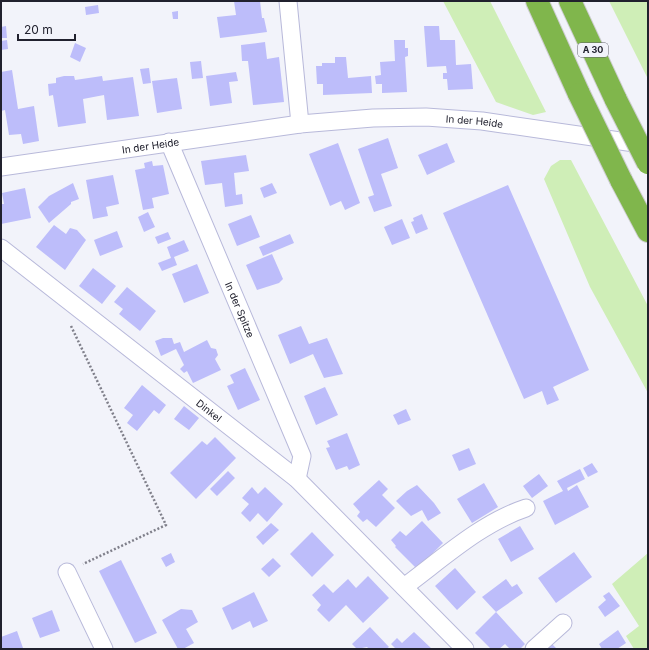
<svg xmlns="http://www.w3.org/2000/svg" width="649" height="650" font-family="Inter,sans-serif">
  <style>
    .green { fill: #cfeeb7 }
    .building { fill: #bdbdfa }
    .lines { fill: none; stroke-linecap: round; stroke-linejoin: round }
    .minor-casing { stroke: #b8b9da; stroke-width: 19 }
    .motorway-casing { stroke: #ceced1; stroke-width: 24 }
    .path { stroke: #80808b; stroke-width: 2.5; stroke-dasharray: 2 2; stroke-linecap: butt }
    .minor { stroke: #fff; stroke-width: 17 }
    .motorway { stroke: #80b64c; stroke-width: 22 }
    .motorway-bridge-casing { stroke: #ceced1; stroke-width: 24; stroke-linecap: butt }
    .motorway-bridge { stroke: #80b64c; stroke-width: 22 }
    .labels { text-anchor: middle; stroke-width: 3.5; stroke-linejoin: round; paint-order: stroke }
    .shield { fill: #f2f3fa; stroke: #60606b; stroke-width: 1 }
    .shield-label { font-size: 9px; font-weight: bold; fill: #21212e }
    .street-label { font-size: 10px; fill: #21212e; stroke: #f2f3fa }
  </style>
  <rect width="100%" height="100%" fill="#f2f3fa"/>
  <path class="green" d="M443,1H490L546,112L533,115L496,102Z
    M609,1H648V79Z
    M560,160H571L648,306V393L590,287L544,179L551,166Z
    M648,553V649H634L626,636L639,626L612,584Z"/>
  <path class="building" d="M234,1H260L262,18H264L267,32L220,38L217,17L236,15Z
    M98,5L99,13L86,15L85,7Z
    M178,11V19H173L172,12Z
    M6,26L7,38H1V27Z
    M424,26H439L440,40H455L456,65L471,64L473,89L448,90L447,79H443V73H447L446,66L427,67Z
    M7,40L8,49L1,50V41Z
    M394,40H405V48H408V56L405,57L407,92L382,93V84H376L375,76L381,75L380,62L395,61Z
    M265,42L267,59L279,57L284,102L253,105L248,61H242L241,45Z
    M75,43L86,48L80,62L70,57Z
    M335,57H346L348,78L371,76L372,93L323,95V84H317L316,66H322V63H335Z
    M201,61L203,78L192,79L190,62Z
    M149,68L151,83L143,84L140,69Z
    M12,70L18,109L34,106L39,141L23,144L21,134L9,135L5,110L1,111V72Z
    M236,72L238,81L229,82L232,103L210,106L206,76Z
    M64,76H74L75,80L102,76L103,81L133,77L139,116L107,120L104,95L83,99L86,123L58,127L53,95L49,96L48,84L56,83V78Z
    M177,78L182,109L157,113L152,81Z
    M388,138L398,168L381,174L392,206L374,212L368,197L374,195L358,149Z
    M338,143L360,203L345,210L341,201L330,206L309,154Z
    M447,143L455,162L427,175L418,155Z
    M246,155L249,171L234,173L236,195L242,194L243,204L225,207L222,183L205,185L201,161Z
    M152,161L153,166L163,165L169,194L152,198L154,208L143,210L135,170L145,168L144,163Z
    M113,175L119,204L106,207L108,216L93,219L86,180Z
    M73,183L79,199L71,202V204L49,223L38,207L49,196Z
    M272,183L277,193L264,198L260,188Z
    M508,185L589,370L553,387L559,400L547,405L542,391L524,399L443,213Z
    M25,188L31,218L1,224V204H4L2,193Z
    M148,212L155,227L144,232L138,217Z
    M422,214L428,229L416,234L411,222L414,221L413,218Z
    M251,215L260,237L237,246L228,224Z
    M402,219L410,238L392,245L384,227Z
    M54,225L66,234L70,228L77,230L86,240L65,270L36,247Z
    M117,231L123,247L100,256L94,240Z
    M168,232L171,239L158,244L155,237Z
    M290,234L294,243L263,256L259,247Z
    M184,240L189,251L174,257L177,265L162,271L158,263L171,258L167,247Z
    M272,254L283,279L279,283L257,290L246,265Z
    M197,264L209,293L184,303L172,274Z
    M93,268L116,286L102,304L79,286Z
    M127,287L156,311L140,331L119,314L123,309L114,302Z
    M301,326L309,344L327,338L343,374L324,378L313,354L290,364L278,335Z
    M163,338H172L174,344L180,342L184,352L207,340L211,348L216,349L218,355L215,359L221,370L193,383L187,371L184,373L180,369L184,365L176,349L161,356L155,341Z
    M245,368L260,400L238,410L227,386L234,383L230,375Z
    M142,385L166,405L159,414L154,410L137,431L127,423L133,415L124,408Z
    M325,387L338,415L316,425L304,396Z
    M184,406L199,418L189,430L174,419Z
    M406,409L411,420L398,425L393,415Z
    M347,433L360,465L349,470L347,466L336,470L326,448L330,447L327,441Z
    M215,437L236,458L196,499L170,473L202,441L207,445Z
    M469,448L476,464L459,471L452,455Z
    M592,463L598,472L588,477L583,468Z
    M580,469L585,479L567,488L568,491L577,485L589,507L555,525L543,501L563,491L557,481Z
    M228,471L235,478L217,496L210,489Z
    M539,474L548,486L532,498L523,486Z
    M379,480L388,489L382,495L395,508L376,527L367,519L363,522L357,516L360,512L353,504Z
    M484,483L498,507L472,523L457,499Z
    M417,485L434,503L441,513L428,521L422,510L411,516L396,501L407,491Z
    M252,487L258,494L265,487L283,504L267,522L258,513L250,522L241,513L249,504L242,498Z
    M422,521L443,543L417,569L395,547L396,546L391,540L400,531L406,536Z
    M271,523L279,530L263,545L256,537Z
    M520,526L534,549L511,562L498,539Z
    M312,532L334,555L312,577L290,554Z
    M574,552L592,577L556,603L538,578Z
    M171,553L175,562L166,567L161,558Z
    M273,558L281,566L269,577L261,569Z
    M121,560L157,633L135,643L99,571Z
    M455,568L476,592L457,610L435,586Z
    M368,576L389,598L363,623L346,605L329,622L317,610L321,605L312,595L324,584L333,593L348,579L356,588Z
    M506,579L512,587L517,584L523,593L496,612L482,597Z
    M254,592L268,621L253,628L250,621L232,630L222,608Z
    M609,592L620,606L605,617L598,607L606,600L603,596Z
    M181,609L192,610L198,622L186,629L194,643L183,649H178L162,620Z
    M52,610L60,631L40,638L32,618Z
    M496,612L525,644L520,649H510L505,644L499,649H491L475,633Z
    M370,627L389,647L386,649H369L367,647L357,649L352,644Z
    M618,630L626,643L617,649H602L599,644Z
    M17,631L23,648L1,649V637Z
    M414,632L432,649H396L391,644L397,638L402,643Z
    M550,642L557,649H543Z"/>
  <g class="lines">
    <g class="minor-casing">
      <g id="minor">
        <path d="M288,1L300,124"/>
        <path id="s1" d="M169,142L302,456L297,479"/>
        <path id="s2" d="M1,167L300,124L373,118L426,117L482,121L648,145"/>
        <path id="s3" d="M1,248L297,479L465,649"/>
        <path d="M67,572L104,649"/>
        <path d="M404,587C442,559 481,523 526,508"/>
        <path d="M534,649L563,623"/>
      </g>
    </g>
    <g class="motorway-casing">
      <path id="motorway" d="M537,1L579,94
        M570,1L616,100
        M621,180L648,231"/>
    </g>
    <path class="path" d="M71,326L166,525L83,564"/>
    <use href="#minor" class="minor"/>
    <use href="#motorway" class="motorway"/>
    <g class="motorway-bridge-casing">
      <path id="motorway-bridge" d="M579,94L621,180
        M616,100L648,163"/>
    </g>
    <use href="#motorway-bridge" class="motorway-bridge"/>
  </g>
  <g class="labels">
    <rect class="shield" x="578" y="43" width="30" height="14" rx="3"/>
    <g class="shield-label">
      <text x="593" y="53">A 30</text>
    </g>
    <g class="street-label">
      <text dy="4" stroke="none"><textPath href="#s2" startOffset="477">In der Heide</textPath></text>
      <text dy="4" stroke="none"><textPath href="#s2" startOffset="151">In der Heide</textPath></text>
      <text dy="4" stroke="none"><textPath href="#s1" startOffset="182">In der Spitze</textPath></text>
      <text dy="4" stroke="none"><textPath href="#s3" startOffset="264">Dinkel</textPath></text>
    </g>
  </g>
  <rect width="649" height="650" fill="none" stroke="#21212e" stroke-width="4"/>
  <path d="M18 34v6h57v-6" fill="none" stroke="#21212e" stroke-width="2"/>
  <text x="24" y="34" font-size="12" fill="#21212e" stroke="#f2f3fa" stroke-width="3" paint-order="stroke">20 m</text>
</svg>
